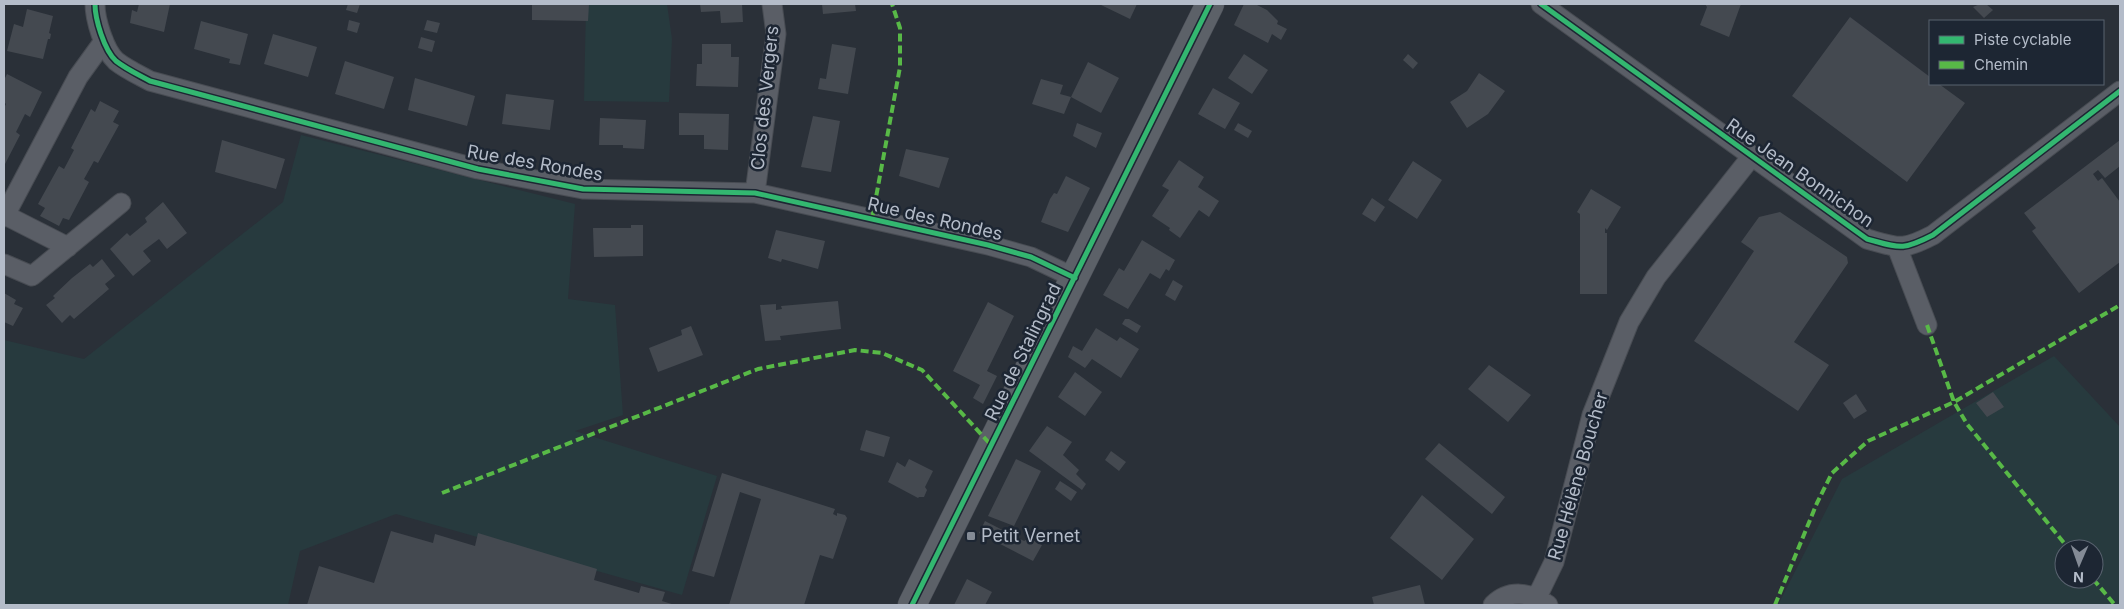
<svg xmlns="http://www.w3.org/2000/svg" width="2124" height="609" font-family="Inter,sans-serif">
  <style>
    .green { fill: #273a3e; fill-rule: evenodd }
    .building { fill: #444950 }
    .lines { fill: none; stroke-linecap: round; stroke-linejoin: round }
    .minor-casing { stroke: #484c53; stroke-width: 21 }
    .primary-casing { stroke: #484c55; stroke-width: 29 }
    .minor { stroke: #5a5e66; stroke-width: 19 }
    .primary { stroke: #5c6168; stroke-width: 28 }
    .quiet { stroke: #58b947; stroke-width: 4; stroke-dasharray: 8 4; stroke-linecap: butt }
    .cycleway-casing { stroke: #1d2633; stroke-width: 8 }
    .cycleway { stroke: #33b770; stroke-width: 5 }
    .poi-dot { fill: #848b96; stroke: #1d2633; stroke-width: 2 }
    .labels { text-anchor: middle; stroke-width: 5; stroke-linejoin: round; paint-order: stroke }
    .street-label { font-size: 18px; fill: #b4bcc9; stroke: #1d2633 }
    .poi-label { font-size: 18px; fill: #b4bcc9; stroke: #1d2633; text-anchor: start }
  </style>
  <rect width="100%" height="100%" fill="#2a3038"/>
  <path class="green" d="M586,4H667L672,39L669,102L584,101Z
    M301,135L575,204L568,299L615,305L623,415L575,431L717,476L682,595L396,514L300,551L288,605H4V340L84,359L283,202Z
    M2054,356L2120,427V605H1778L1842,479ZM2064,549H2094V579H2064Z"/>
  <path class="building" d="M139,4H170L164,32L130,23L132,10L137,12Z
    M348,4H360L357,13L346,10Z
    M532,4H589L588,21L532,20Z
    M700,4H742L743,22L721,23L720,11L701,12Z
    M822,4H855L856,11L823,14Z
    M1099,4H1137L1130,19Z
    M1244,4H1255L1267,10L1278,21L1277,24L1287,29L1281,40L1272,34L1268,43L1234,25Z
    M1705,4H1741L1729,37L1700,25L1707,7Z
    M1980,4H1986L1993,10L1984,18L1973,7Z
    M27,9L53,16L49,33L51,34L50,39H48L43,59L7,51L14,24L23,27Z
    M1850,17L1930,77V84H1939L1965,103L1907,182L1792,96Z
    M349,20L360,23L357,33L347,30Z
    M427,20L440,23L437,33L424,30Z
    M201,21L248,34L240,65L229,63L230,59L194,49Z
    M273,34L317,47L308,77L264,64Z
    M421,37L435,41L432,52L418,48Z
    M702,44H731V57H739L738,87L696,86L697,64H702Z
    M832,44L856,48L848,94L818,89L820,78L826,79Z
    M1244,54L1268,70L1252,94L1228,78Z
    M1408,54L1418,63L1413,69L1403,60Z
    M345,61L394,77L384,109L335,94Z
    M1088,62L1119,78L1101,113L1071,97Z
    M1479,73L1505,91L1488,114L1467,128L1450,102L1467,91Z
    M7,74L42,92L30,117L25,114L16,132L20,135L4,166V108L6,104L4,102V80Z
    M415,78L475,96L467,126L408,110Z
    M1041,79L1063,85L1060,94L1071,97L1064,114L1032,104Z
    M1213,88L1240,103L1225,129L1198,114Z
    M506,94L554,100L550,130L502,124Z
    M100,101L119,111L113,122L119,125L98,163L94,161L84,179L89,182L69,220L63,218L59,226L40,216L45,208L38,204L59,166L64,169L74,150L71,148L91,109L95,112Z
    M679,113L729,114L728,150L704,149V135H679Z
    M813,116L840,121L831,172L801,167Z
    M600,118L646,120L644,149L623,148V145H599Z
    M1077,123L1102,133L1096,148L1073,136Z
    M1238,123L1252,131L1248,138L1234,130Z
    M222,140L285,159L276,189L215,172Z
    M2120,140V166L2105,178L2098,170L2093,174L2098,181L2102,178L2120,202V262L2079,293L2032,231L2036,228L2024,213Z
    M906,149L949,158L939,188L899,176Z
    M1179,160L1204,177L1198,187L1219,201L1209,217L1199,210L1180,238L1169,230L1170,228L1152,216L1169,190L1162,186Z
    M1413,161L1442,180L1417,219L1388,200Z
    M1066,176L1090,188L1068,232L1041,222L1050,199L1054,193L1057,194Z
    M1591,189L1621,207L1607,230L1605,228V233H1607V294H1580V214L1577,212Z
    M1372,198L1385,207L1375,222L1362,214Z
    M163,202L187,233L167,249L159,239L143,251L151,261L133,276L110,249L127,233L130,236L147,222L145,218Z
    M1780,212L1847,257L1848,263L1794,342L1829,365L1798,411L1694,341L1754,251L1741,242L1759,217Z
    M631,225H643V256L594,257L593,228H631Z
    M776,230L825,241L818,269L782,259L781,262L768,258Z
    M1142,240L1175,260L1169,271L1166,269L1160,279L1150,273L1128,309L1103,295L1119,268L1124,271Z
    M102,259L115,276L105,284L109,289L74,319L70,315L62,323L46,305L55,298L53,296L72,278L90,264L93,267Z
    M1173,280L1183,286L1175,301L1165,295Z
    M4,293L16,300L14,304L23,308L13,326L4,322Z
    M838,301L841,329L780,336L781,340L765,341L760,305L776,304V310L782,309L781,306Z
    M988,302L1014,316L987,371L997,376L983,404L973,398L980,385L953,371Z
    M1125,319H1129L1141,326L1137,333L1122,324Z
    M691,326L703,355L658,372L649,348L682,335L681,330Z
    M1096,328L1117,341L1120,337L1139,349L1121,378L1092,359L1085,368L1068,357L1073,346L1082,351Z
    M1489,365L1531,395L1508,422L1468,389Z
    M1075,372L1102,392L1085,416L1058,397Z
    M1993,392L2004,407L1987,417L1976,403Z
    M1856,394L1867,411L1854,419L1843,403Z
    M1047,426L1072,442L1063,455L1079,470L1076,474L1086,484L1082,490L1029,451Z
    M866,430L890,437L884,457L860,450Z
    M1439,443L1505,497L1492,514L1425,459Z
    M1111,451L1126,462L1119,471L1105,460Z
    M909,459L933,471L925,487L927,490L924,497H919L918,498L888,482L897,462L905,467Z
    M1016,459L1041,471L1014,526L988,516Z
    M722,473L835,509L833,514L837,516V513L845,515L847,518L833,559L820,555L804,605H729L761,499L740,492L714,577L692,571Z
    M1060,481L1077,492L1071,501L1055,489Z
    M1422,495L1474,539L1442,580L1390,538Z
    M985,521L1024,541L1029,538L1042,545L1033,561L979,533Z
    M391,531L433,543L435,534L475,546L478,533L597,569L594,580L639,593L641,586L665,592L662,601L675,605H307L319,566L374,583Z
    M967,579L992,592L985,605H954Z
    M1420,585L1425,605H1374L1372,597Z"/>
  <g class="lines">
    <g class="minor-casing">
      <path id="minor" d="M95,4C95,19 104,50 116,61C126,69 139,75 150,81L478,169L583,189L755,193L988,245L1031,257L1075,278
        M1541,4L1867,239C1900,248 1902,251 1933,235L2120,91
        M755,193L776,34L772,4
        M5,215L68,247
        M4,217L78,77L104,41
        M1897,247L1927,325
        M4,264L32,276L121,203
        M1537,597L1554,562L1592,415L1629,322L1656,277L1752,156
        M1493,605C1509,589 1530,592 1548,605"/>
    </g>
    <g class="primary-casing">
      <path id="primary" d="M912,605L1210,4"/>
    </g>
    <use href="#minor" class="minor"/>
    <use href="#primary" class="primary"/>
    <path class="quiet" d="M872,219L900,67V28L892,4
      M1927,325L1954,402L1967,424L2069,549
      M442,493L758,369L855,350L882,353L922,370L992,446
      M2093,579L2115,605
      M1775,605L1817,503L1832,473L1868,441L1954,402L2120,305"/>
    <g class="cycleway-casing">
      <path id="cycleway" d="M95,4C95,19 104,50 116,61C126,69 139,75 150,81L478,169L583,189L755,193L988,245L1031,257L1075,278
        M1541,4L1867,239C1900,248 1902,251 1933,235L2120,91
        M912,605L1210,4"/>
    </g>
    <use href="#cycleway" class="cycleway"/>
  </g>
  <rect class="poi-dot" x="966" y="531" width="10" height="10" rx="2.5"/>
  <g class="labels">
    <g class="street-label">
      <text transform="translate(765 98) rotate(-84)" y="6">Clos des Vergers</text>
      <text transform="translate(535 163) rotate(10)" y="6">Rue des Rondes</text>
      <text transform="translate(1800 173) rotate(35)" y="6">Rue Jean Bonnichon</text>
      <text transform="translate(935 219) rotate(13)" y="6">Rue des Rondes</text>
      <text transform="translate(1023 352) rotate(-64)" y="6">Rue de Stalingrad</text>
      <text transform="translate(1578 476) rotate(-74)" y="6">Rue Hélène Boucher</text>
    </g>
    <g class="poi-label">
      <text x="981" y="542">Petit Vernet</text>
    </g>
  </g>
  <rect width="2124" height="609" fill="none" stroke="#b4bcc9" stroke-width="10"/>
  <rect x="1929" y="20" width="175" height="65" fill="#1d2633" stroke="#59626f"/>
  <rect x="1939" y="36" width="25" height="8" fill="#33b770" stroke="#59626f"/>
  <text x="1974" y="45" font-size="15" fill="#b4bcc9">Piste cyclable</text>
  <rect x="1939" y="61" width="25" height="8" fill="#58b947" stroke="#59626f"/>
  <text x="1974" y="70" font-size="15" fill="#b4bcc9">Chemin</text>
  <g transform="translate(2079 564) rotate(182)"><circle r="24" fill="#1d2633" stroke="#59626f"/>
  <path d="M0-4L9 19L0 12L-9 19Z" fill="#848b96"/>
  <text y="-8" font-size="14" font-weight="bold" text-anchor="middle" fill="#b4bcc9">N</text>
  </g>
</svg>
